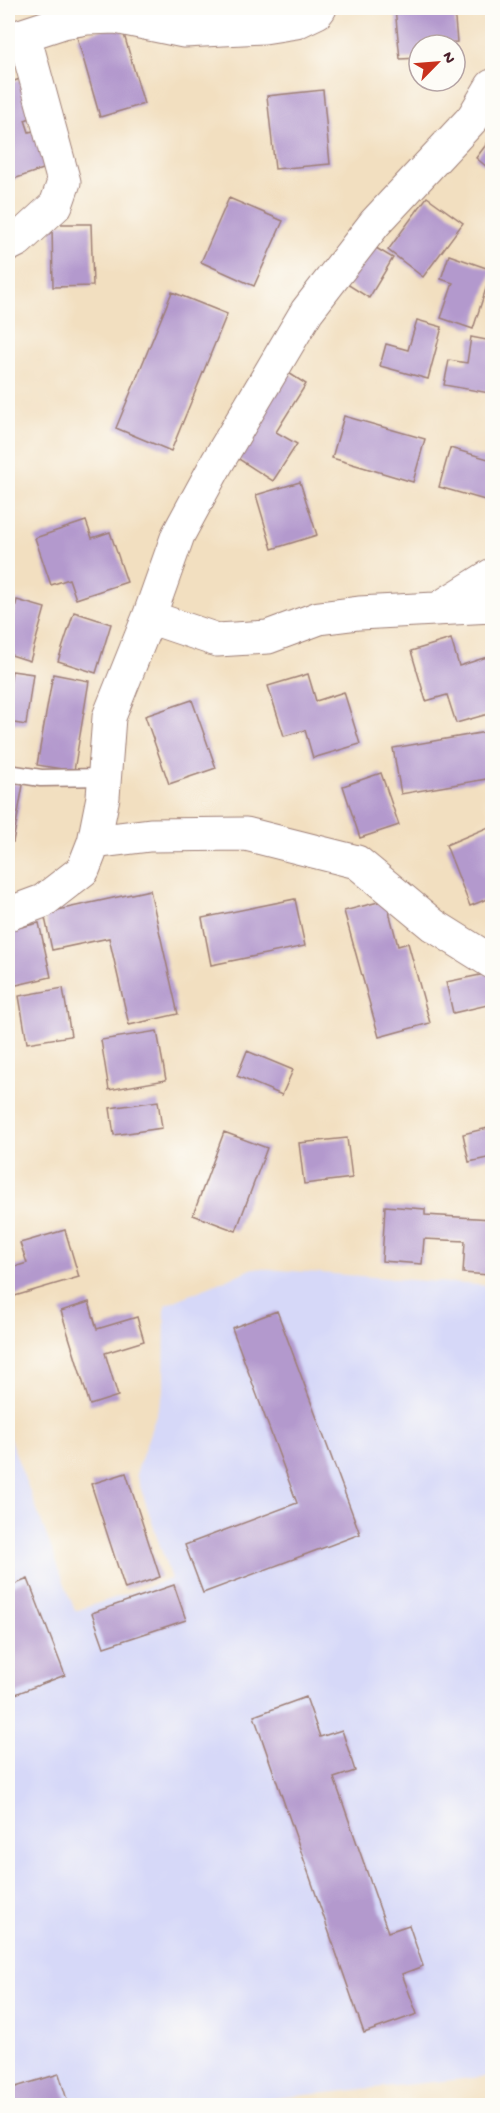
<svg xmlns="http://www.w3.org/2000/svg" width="500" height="2113" font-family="'Gochi Hand',sans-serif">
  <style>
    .built { fill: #d6d8f8 }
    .building { fill: #b399cd }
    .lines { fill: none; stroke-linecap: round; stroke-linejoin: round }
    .lane-casing { stroke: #9e7f76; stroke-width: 19 }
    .street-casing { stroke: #9e7f76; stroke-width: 35 }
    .lane { stroke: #fff; stroke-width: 16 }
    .street { stroke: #fff; stroke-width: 33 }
  </style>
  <rect width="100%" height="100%" fill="#fdfcf7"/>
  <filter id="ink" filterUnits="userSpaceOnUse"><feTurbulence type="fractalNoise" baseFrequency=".0167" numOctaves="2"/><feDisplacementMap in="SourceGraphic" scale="12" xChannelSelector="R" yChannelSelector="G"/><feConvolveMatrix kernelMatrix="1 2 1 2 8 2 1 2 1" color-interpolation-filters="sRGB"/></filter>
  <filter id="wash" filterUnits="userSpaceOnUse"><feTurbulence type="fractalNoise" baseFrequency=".008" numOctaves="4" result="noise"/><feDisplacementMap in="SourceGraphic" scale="24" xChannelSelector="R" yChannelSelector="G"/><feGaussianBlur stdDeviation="1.35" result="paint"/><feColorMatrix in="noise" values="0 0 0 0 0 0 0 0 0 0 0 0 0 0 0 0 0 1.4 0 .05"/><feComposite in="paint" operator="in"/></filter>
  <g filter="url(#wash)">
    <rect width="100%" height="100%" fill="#f2dfc0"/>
    <path class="built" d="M254,1268L492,1286V2076L207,2105H8V1434L75,1611L171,1579L136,1474L164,1391L165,1305Z"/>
    <g id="blocks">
      <path class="building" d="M395,8H454L457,42L419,45V58L400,59Z
        M121,24L144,104L100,117L77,37Z
        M20,79L33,117L25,120L29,132L37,130L49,167L8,181V83Z
        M323,90L330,164L275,169L267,96Z
        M492,137V171L476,158Z
        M427,197L463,223L423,277L388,250Z
        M229,198L283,221L254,286L201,262Z
        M52,224H91L93,286L53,287Z
        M371,245L393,258L369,298L347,284Z
        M449,255L492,270L473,329L441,318L453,283L441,279Z
        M172,292L227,314L171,451L116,428Z
        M417,320L442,327L428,379L380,366L386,344L408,350Z
        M471,337L492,341V372L489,393L444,385L449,360L467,363Z
        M284,370L306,384L276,432L297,444L273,481L231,454Z
        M344,416L425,439L413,482L332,458Z
        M450,448L492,460V502L439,487Z
        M300,482L317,535L272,549L256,495Z
        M86,521L92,538L110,532L127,582L76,599L69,579L51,585L35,538Z
        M17,600L45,608L30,661L8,654V635Z
        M74,612L111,624L96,673L58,661Z
        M451,639L459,666L487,657L492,676V713L456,723L447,695L426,701L411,651Z
        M12,671L33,674L26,725L8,722V698Z
        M53,674L89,681L74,771L37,765Z
        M308,674L316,701L344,692L360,744L313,758L305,730L284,736L268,686Z
        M192,700L216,768L169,784L145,716Z
        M492,731V778L401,794L393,748Z
        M381,773L399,825L360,838L343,786Z
        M8,782L23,785L13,842L8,841Z
        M491,826L492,897L470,906L446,845Z
        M150,890L178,1014L129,1025L109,938L52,950L44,913Z
        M295,899L305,946L211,965L202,918Z
        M386,900L398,946L408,943L430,1023L379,1037L344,911Z
        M39,923L51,977L8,987V930Z
        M490,973L492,1004L453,1013L446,982Z
        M63,988L71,1036L27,1043L19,996Z
        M157,1031L166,1080L109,1090L101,1040Z
        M247,1051L293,1070L282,1095L237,1076Z
        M158,1101L162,1128L114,1135L110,1108Z
        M492,1127V1157L469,1162L463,1134Z
        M224,1132L267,1148L236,1231L193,1215Z
        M347,1138L352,1178L304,1184L299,1143Z
        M385,1206L425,1209V1215L492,1219L489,1275L463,1273L465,1241L424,1239L422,1264L382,1261Z
        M65,1230L79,1277L8,1298V1269L27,1263L20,1243Z
        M89,1302L97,1329L137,1317L144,1341L105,1353L118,1396L90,1405L61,1311Z
        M277,1311L360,1534L203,1593L185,1545L297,1503L232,1328Z
        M126,1473L160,1577L125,1589L91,1484Z
        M28,1579L65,1675L8,1697V1587Z
        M174,1585L186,1620L104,1647L92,1613Z
        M306,1697L320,1737L342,1730L355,1771L334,1778L388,1932L409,1925L423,1966L402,1974L417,2014L364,2033L254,1716Z
        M59,2074L68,2103L59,2106H14L9,2089Z"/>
    </g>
  </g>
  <g filter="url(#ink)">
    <use href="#blocks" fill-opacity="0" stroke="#9e7f76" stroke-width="1.5"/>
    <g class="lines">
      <g class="lane-casing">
        <path id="lane" d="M8,773L41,778L105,777"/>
      </g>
      <g class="street-casing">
        <path id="street" d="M8,40L63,22L87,18L116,17L184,31L264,27L296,22L317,12L320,8
          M8,245L18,240L56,205L64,182L24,35
          M441,607L492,575
          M149,617L217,640L268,637L319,618L359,613L492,606
          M94,842L150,835L246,834L357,862L433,925L492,962
          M8,914L43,901L83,870L94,842L103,797L109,717L149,617L178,535L217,463L307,311L375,223L473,118L492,86"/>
      </g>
      <use href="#lane" class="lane"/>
      <use href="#street" class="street"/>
    </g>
  </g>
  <rect width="500" height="2113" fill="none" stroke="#fdfcf7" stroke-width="30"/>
  <g transform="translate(437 63) rotate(65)"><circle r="28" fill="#fdfcf7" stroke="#b5a4a5" stroke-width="1.5"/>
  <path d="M0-4.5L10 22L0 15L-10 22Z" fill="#c8321e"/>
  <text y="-9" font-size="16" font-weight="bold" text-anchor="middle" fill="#4a1f2b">N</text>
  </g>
</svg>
